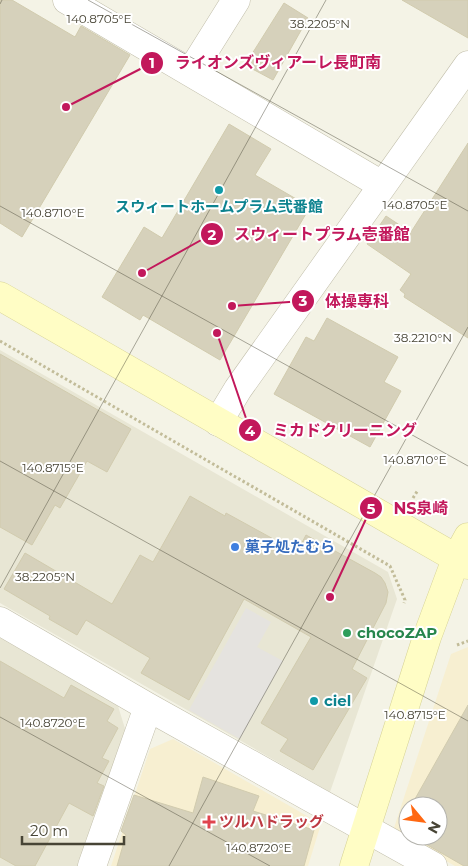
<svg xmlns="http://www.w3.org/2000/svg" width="468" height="866" font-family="Montserrat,'Noto Sans JP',sans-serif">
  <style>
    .residential { fill: #e8e6d4 }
    .commercial { fill: #f7efd1; fill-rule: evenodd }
    .parking { fill: #e5e3df }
    .building { fill: #d6d1bb; stroke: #d1cbae }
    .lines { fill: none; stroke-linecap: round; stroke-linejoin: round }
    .street-casing { stroke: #c0bda9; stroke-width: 29 }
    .secondary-casing { stroke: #d6d294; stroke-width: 29 }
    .path { stroke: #c2bc99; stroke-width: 3; stroke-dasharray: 2.5 2.5; stroke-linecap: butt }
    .street { stroke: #fff; stroke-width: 28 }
    .secondary { stroke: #fffdc5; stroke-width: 28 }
    .ticks { fill: none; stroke: #474435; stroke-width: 1; stroke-opacity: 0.45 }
    .culture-dot { fill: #0f9aa8; stroke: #fff; stroke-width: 2 }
    .shop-dot { fill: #3f7fe0; stroke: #fff; stroke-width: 2 }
    .leisure-dot { fill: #2e9e5b; stroke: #fff; stroke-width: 2 }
    .health-dot { fill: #e0444e; stroke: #fff; stroke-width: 2 }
    .labels { text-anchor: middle; stroke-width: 4; stroke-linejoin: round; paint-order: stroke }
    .culture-label { font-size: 15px; font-weight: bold; fill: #0d838f; stroke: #fff }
    .shop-label { font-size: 15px; font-weight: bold; fill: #366cbe; stroke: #fff; text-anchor: start }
    .leisure-label { font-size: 15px; font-weight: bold; fill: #27864d; stroke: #fff; text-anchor: start }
    .health-label { font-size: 15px; font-weight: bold; fill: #be3a42; stroke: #fff; text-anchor: start }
    .ticks-label { font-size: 12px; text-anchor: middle; fill: #474435; stroke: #fff; stroke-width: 4; stroke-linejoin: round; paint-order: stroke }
    .leader { fill: none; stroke: #c2185b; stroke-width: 2 }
    .callout-dot { fill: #c2185b; stroke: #fff; stroke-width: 2 }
    .mark-label { font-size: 15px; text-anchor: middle; font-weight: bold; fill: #fff }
    .callout-label { font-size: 16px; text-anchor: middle; font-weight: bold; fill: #c2185b; stroke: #fff; stroke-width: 4; stroke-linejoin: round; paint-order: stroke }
  </style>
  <rect width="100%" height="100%" fill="#f4f3e6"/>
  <path class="residential" d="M0,350L388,572L397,599L330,792L0,603Z
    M0,637L118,706L127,735L80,866H0Z"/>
  <path class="commercial" d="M468,647V866H455L393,831L451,654ZM408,806H438V836H408Z
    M173,739L321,824L308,866H111L150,749Z"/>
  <path class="parking" d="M246,608L271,622L257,647L283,661L240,739L189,710Z"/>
  <path class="building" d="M0,0H12L75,37L81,26L130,55L22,237L0,223Z
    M402,0H468V38Z
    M284,3L308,18L273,80L245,65Z
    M229,124L271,149L255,175L310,207L220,360L143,315L140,320L102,297L144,227L162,238Z
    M468,143V338L404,297L405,294L400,290L411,274L367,244L386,216L407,230L408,229L411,232Z
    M327,318L398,357L384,382L401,391L370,447L274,394L306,337L314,341Z
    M0,354L131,429L107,472L87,461L60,508L55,505L32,545L0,527Z
    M190,496L225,516L226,513L297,552L306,535L375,573L381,577L385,583L388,592L386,603L352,669L367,678L313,770L280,751L288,739L261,723L311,637L244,599L189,700L141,673L150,658L86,620L77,635L49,619L50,616L4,589L25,553L112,604L140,555L153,562Z
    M0,661L64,698L71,685L114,709L107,721L118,728L102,758L109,761L97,783L104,786L93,816L69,803L35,866H16L0,857Z
    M468,705V866H464L424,843L428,836H438V806H411Z
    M203,777L259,796L253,811L314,830L304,866H117L126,835L121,831L134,795L193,813Z"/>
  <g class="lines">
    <g class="street-casing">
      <path id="street" d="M67,0L382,185
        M191,72L236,0
        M218,422L238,389L468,65
        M0,621L148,707L433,866
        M92,866L148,707"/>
    </g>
    <g class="secondary-casing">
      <path id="secondary" d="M0,296L468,565
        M354,866L427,637L456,559L468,537"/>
    </g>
    <path class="path" d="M0,341L390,566L405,600L404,603
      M413,498L418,490
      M457,645L468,641"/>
    <use href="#street" class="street"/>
    <use href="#secondary" class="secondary"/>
  </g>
  <path class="ticks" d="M88,0L468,211M0,4L2,0M0,206L468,466M0,461L468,721M0,588L326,0M0,717L270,866M169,866L468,327"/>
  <g class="culture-dot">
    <circle cx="219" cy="190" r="5"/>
    <circle cx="314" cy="701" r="5"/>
  </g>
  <circle class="shop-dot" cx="235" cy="547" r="5"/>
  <circle class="leisure-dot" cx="347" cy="633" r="5"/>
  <path class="health-dot" d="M206.5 814.5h5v5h5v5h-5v5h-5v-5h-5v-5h5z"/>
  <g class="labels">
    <g class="culture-label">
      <text x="219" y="212">スウィートホームプラム弐番館</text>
      <text x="324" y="706" text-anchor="start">ciel</text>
    </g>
    <g class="shop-label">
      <text x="245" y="552">菓子処たむら</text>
    </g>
    <g class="leisure-label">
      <text x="357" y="638">chocoZAP</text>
    </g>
    <g class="health-label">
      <text x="219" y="827">ツルハドラッグ</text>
    </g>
  </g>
  <g class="ticks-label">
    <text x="99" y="23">140.8705°E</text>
    <text x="320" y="28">38.2205°N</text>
    <text x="415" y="209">140.8705°E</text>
    <text x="53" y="217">140.8710°E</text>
    <text x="423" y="342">38.2210°N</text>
    <text x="415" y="464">140.8710°E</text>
    <text x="53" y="472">140.8715°E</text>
    <text x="45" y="581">38.2205°N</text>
    <text x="415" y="719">140.8715°E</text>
    <text x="53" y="727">140.8720°E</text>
    <text x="259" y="852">140.8720°E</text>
  </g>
  <path class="leader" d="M66 107L152 63M142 273L212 234M232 306L303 301M217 333L250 430M330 597L371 508"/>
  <g class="callout-dot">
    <circle cx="66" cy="107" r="5"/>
    <circle cx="142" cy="273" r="5"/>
    <circle cx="232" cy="306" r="5"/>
    <circle cx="217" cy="333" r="5"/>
    <circle cx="330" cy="597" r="5"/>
    <circle cx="152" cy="63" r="12"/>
    <circle cx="212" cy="234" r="12"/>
    <circle cx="303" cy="301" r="12"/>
    <circle cx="250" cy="430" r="12"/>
    <circle cx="371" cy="508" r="12"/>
  </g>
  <g class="mark-label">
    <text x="152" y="68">1</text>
    <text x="212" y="240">2</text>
    <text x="303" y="306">3</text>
    <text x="250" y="436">4</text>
    <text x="371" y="514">5</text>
  </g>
  <g class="callout-label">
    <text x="278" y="68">ライオンズヴィアーレ長町南</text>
    <text x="322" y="240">スウィートプラム壱番館</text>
    <text x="357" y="307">体操専科</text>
    <text x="345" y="436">ミカドクリーニング</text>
    <text x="421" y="514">NS泉崎</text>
  </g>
  <g transform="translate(423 821) rotate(119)"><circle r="24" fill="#ffffff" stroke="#b5b4ae"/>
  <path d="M0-4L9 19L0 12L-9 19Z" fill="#ff6812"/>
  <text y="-8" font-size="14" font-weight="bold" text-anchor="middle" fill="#474435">N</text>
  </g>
  <path d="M22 836v8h102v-8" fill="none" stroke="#474435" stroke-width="2.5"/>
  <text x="30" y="836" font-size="15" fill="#474435" stroke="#ffffff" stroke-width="4" paint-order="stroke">20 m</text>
</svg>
